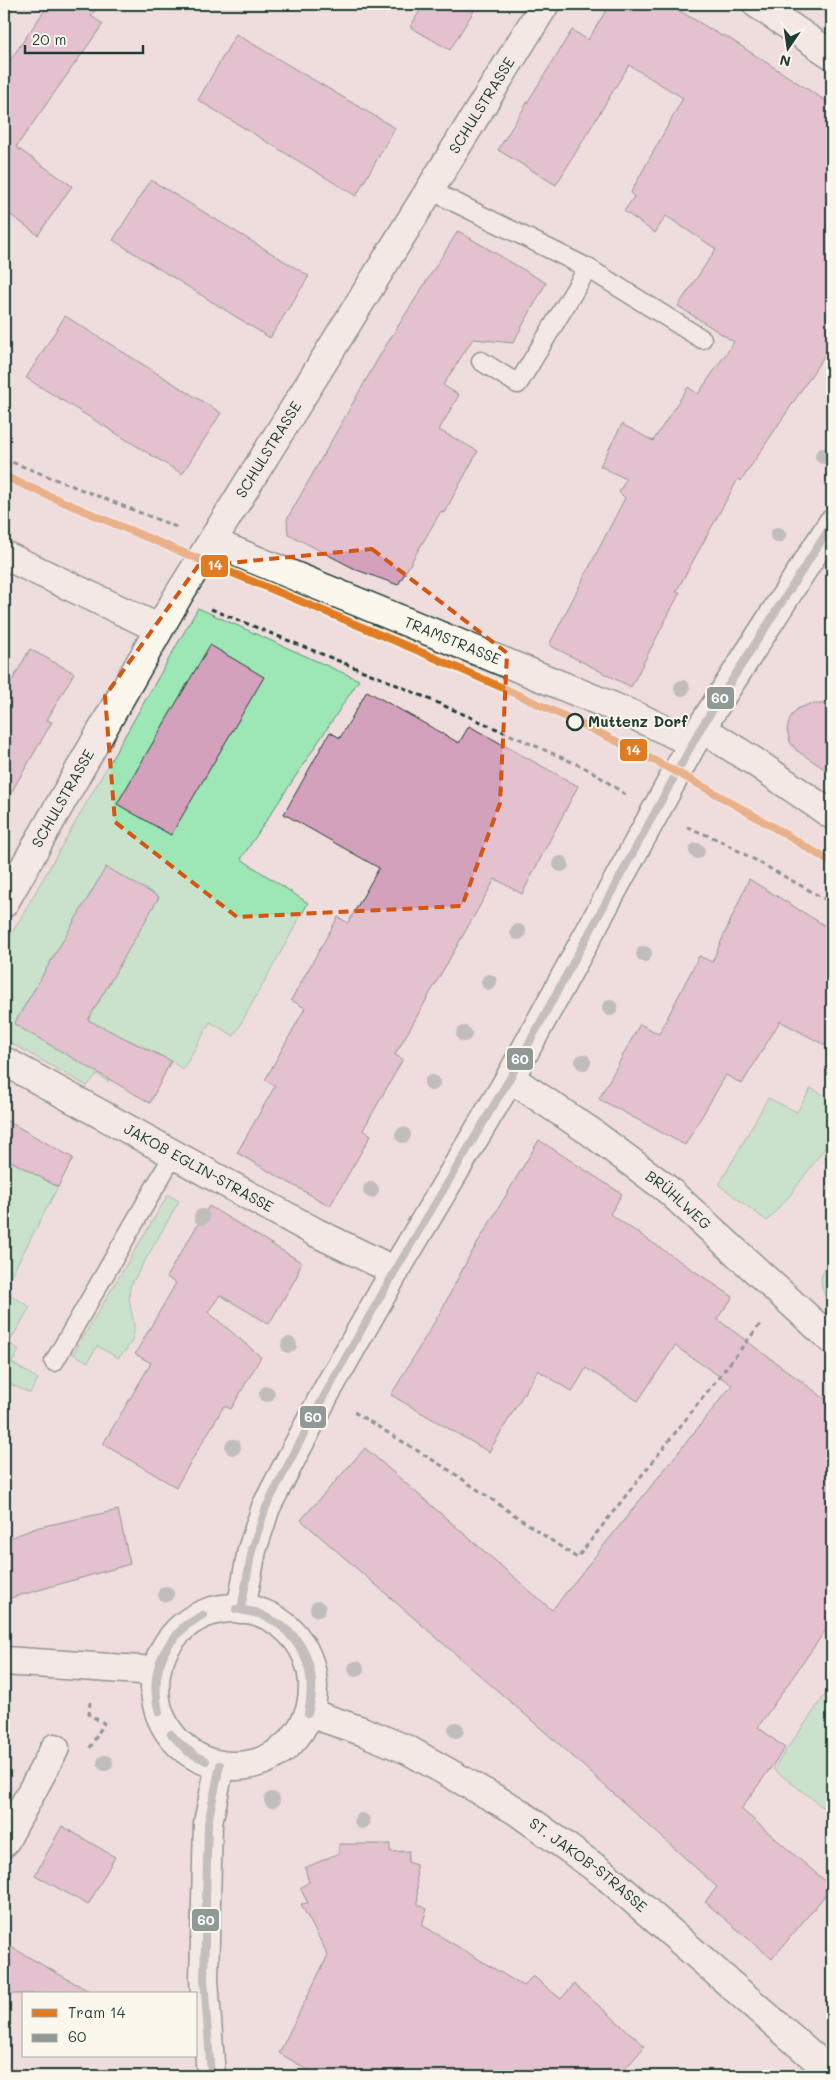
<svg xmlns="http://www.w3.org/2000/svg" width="836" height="2080" font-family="Mali,sans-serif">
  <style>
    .green { fill: #9de6b6; stroke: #5e9275 }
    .building { fill: #d4a1bd; stroke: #1f3d34 }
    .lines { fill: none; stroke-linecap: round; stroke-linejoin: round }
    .lane-casing { stroke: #1f3d34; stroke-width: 21 }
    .street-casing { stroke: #1f3d34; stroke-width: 31 }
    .secondary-casing { stroke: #1f3d34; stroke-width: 31 }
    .primary-casing { stroke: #1f3d34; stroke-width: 31 }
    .path { stroke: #1f3d34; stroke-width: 3; stroke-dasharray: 5 4; stroke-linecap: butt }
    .lane { stroke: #fbf7ec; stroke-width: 18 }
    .street { stroke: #fbf7ec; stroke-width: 28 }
    .secondary { stroke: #fbf7ec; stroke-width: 28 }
    .primary { stroke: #fbf7ec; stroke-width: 28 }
    .bus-1-casing { stroke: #fbf7ec; stroke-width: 11 }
    .bus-1 { stroke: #909996; stroke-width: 8 }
    .tram-1-casing { stroke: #fbf7ec; stroke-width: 11 }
    .tram-1 { stroke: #e07b22; stroke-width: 8 }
    .tree { fill: #8a988f }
    .marked { fill: none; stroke: #d45610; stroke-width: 4; stroke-dasharray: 10 6; stroke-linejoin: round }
    .stop-dot { fill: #fbf7ec; stroke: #1f3d34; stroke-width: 2.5 }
    .labels { text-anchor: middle; stroke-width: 4; stroke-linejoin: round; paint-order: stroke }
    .street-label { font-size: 15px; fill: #1f3d34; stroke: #fbf7ec }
    .stop-label { font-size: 15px; font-weight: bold; fill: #1f3d34; stroke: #fbf7ec; text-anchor: start }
    .line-badge { stroke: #fbf7ec; stroke-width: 2 }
    .badge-label { font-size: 14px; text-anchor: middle; font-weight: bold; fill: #fff }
  </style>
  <rect width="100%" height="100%" fill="#efddde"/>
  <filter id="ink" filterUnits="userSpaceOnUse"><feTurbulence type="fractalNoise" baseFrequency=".02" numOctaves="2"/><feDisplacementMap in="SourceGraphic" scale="10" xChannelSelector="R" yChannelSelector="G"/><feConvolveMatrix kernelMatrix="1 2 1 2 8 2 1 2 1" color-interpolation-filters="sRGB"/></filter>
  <g filter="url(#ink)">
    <path class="green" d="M198,608L359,680L241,859L308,903L234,1036L210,1022L183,1070L171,1061L129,1040L108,1082L97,1074L87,1086L4,1039V947Z
      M811,1088L832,1100V1138L791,1194L767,1221L719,1185L768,1098L797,1112Z
      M13,1162L58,1187L4,1289V1179Z
      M168,1195L179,1201L130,1287C125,1315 149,1331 118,1358L97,1346L88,1362L73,1354Z
      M828,1267L832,1270L826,1283L827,1287L832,1291V1306C823,1297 815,1276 828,1267Z
      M4,1291L30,1307L9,1343L19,1350L12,1363L38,1379L30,1393L12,1385H4Z
      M832,1685V1814L773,1769Z"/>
    <path class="building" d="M49,4H99L91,16L103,24L16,147L72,186L38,235L4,210V69Z
      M424,4H478L450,50L410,27Z
      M610,4H668L722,36L724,35L832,105V344L741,481L738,479L676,592H680L631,687L549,645L625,498L619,492L626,479L600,466L622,424L653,441L688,387L698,394L734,342L678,306L716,249L666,216L655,233L624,211L634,197L631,192L683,98L629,65L556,185L498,150L572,30L588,40Z
      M236,34L395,128L356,196L198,100Z
      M151,180L309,276L270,338L113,240Z
      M458,231L546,283L513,343L473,339L443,385L459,395L439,430L478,451L444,513L441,511L398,585L357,570L288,534L287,519L383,350Z
      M65,316L221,413L182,474L26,378Z
      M210,645L264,677L171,835L117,804Z
      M30,649L74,673L47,720L52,722L4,805V695Z
      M367,691L459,743L469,726L578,786L522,894L495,879L395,1055L403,1059L363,1130L371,1135L330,1206L237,1153L275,1086L265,1080L305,1008L291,1000L338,917L348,923L379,868L284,814L330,732L340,738Z
      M810,704H832V774L796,750L790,742L787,730L790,718L797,709Z
      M106,867L159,897L88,1020L171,1061L150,1103L14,1024Z
      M749,879L832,930V1049L780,1021L742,1084L726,1075L685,1145L599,1099L640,1024L659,1034L699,956L712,962Z
      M4,1119L73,1158L58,1187L4,1157Z
      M539,1140L622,1194L610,1214L733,1297L717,1319L832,1404V1621L758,1727L785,1748L741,1809L832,1887L772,1959L705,1902L717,1887L560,1745L301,1520L365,1448L552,1610L732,1385L675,1346L638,1401L586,1368L572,1392L538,1370L489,1452L391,1395L441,1311L469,1257Z
      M209,1206L301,1262L297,1276L269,1324L220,1295L208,1312L261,1357L231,1409L224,1406L176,1487L103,1444L151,1363L135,1354L176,1283L166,1277Z
      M118,1510L130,1564L4,1600V1540L39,1527Z
      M62,1826L115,1857L88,1905L35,1875Z
      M339,1844H390V1852L409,1851L408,1862L416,1865L418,1904L427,1909L422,1925L523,1986L533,1976L561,1999L574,1984L645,2046L619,2076H318L279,2053L328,1955L301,1904L308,1903L300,1888L309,1882L305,1868L339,1853Z
      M4,1943L94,1994H4Z"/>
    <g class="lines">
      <g class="lane-casing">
        <path id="lane" d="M430,190L588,268L702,339
          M481,361L518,384L588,268
          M54,1362L174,1154"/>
      </g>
      <g class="street-casing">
        <g id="street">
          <path d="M757,4L832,55"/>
          <path id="s1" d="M212,542L638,717L693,743"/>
          <path d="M4,555L158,628"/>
          <path d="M701,728L755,762L832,815"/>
          <path id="s2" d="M4,903L178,596L545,4"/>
          <path id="s3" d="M4,1061L317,1233L395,1271"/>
          <path id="s4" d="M510,1078L591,1132L667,1189L832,1340"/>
          <path d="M4,1843L55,1748"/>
        </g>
      </g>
      <g class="secondary-casing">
        <path id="secondary" d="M241,1609L252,1550L266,1507L325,1394L395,1271L510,1078L701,728L832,524
          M211,2076L204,1979L208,1823L220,1765"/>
      </g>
      <g class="primary-casing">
        <g id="primary">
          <circle cx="234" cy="1687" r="79"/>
          <path d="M4,1661L156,1671"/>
          <path id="s5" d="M309,1713L362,1731L408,1750L515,1810L604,1874L832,2073"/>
        </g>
      </g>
      <path class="path" d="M4,459L179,528
        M211,609L388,681L590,770L626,795
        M687,827L719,840L832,903
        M354,1412L449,1470L577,1558L762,1322
        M90,1702L89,1715L104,1723L90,1748"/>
      <use href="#lane" class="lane"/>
      <use href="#street" class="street"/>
      <use href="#secondary" class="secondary"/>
      <use href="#primary" class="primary"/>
      <g class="bus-1-casing">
        <path id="bus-1" d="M236,1609L259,1614L276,1622
          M236,1609L256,1612L276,1622
          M241,1609L252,1550L266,1507L325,1394L395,1271L510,1078L701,728L832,524
          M276,1622C308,1640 319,1679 308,1713
          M276,1622C307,1648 316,1673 308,1713
          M169,1644L184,1626L203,1615
          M169,1644L186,1626L203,1615
          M159,1712C152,1689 155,1664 169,1644
          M159,1712C154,1687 156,1667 169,1644
          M171,1734C181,1746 192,1754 206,1761
          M171,1734L188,1752L206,1761
          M211,2076L204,1979L208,1823L220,1765"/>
      </g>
      <use href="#bus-1" class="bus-1"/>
      <g class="tram-1-casing">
        <path id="tram-1" d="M4,476C208,567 419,644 620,743C693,779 763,820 832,863"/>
      </g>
      <use href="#tram-1" class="tram-1"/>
    </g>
    <g class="tree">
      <circle cx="823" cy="456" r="8"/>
      <circle cx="778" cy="535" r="8"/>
      <circle cx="682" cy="688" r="8"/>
      <circle cx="697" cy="851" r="8"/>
      <circle cx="561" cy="864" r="8"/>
      <circle cx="518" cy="932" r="8"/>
      <circle cx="644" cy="954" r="8"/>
      <circle cx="489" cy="982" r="8"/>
      <circle cx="610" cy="1008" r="8"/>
      <circle cx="464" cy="1034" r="8"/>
      <circle cx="583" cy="1062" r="8"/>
      <circle cx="432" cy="1083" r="8"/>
      <circle cx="403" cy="1135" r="8"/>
      <circle cx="371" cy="1190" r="8"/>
      <circle cx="202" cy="1217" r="8"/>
      <circle cx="289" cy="1345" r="8"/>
      <circle cx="267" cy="1394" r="8"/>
      <circle cx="233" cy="1447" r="8"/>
      <circle cx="166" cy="1594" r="8"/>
      <circle cx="318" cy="1609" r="8"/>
      <circle cx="356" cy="1669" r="8"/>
      <circle cx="456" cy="1730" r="8"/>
      <circle cx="105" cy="1763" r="8"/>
      <circle cx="272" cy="1800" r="8"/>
      <circle cx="362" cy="1821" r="8"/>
    </g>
  </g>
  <path d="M0 0H836V2080H0ZM372,549L507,653L500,803L462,906L237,917L115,822L105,696L198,566Z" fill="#efddde" fill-opacity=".55" fill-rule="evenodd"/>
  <path class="marked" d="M372,549L507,653L500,803L462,906L237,917L115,822L105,696L198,566Z"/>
  <circle class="stop-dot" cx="575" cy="722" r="8"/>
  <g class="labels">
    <g class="street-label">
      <text dy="5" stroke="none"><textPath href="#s2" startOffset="930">SCHULSTRASSE</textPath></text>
      <text dy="5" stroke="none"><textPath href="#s2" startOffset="525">SCHULSTRASSE</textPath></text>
      <text dy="5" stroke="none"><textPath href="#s1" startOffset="260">TRAMSTRASSE</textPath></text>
      <text dy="5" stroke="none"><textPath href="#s2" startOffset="120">SCHULSTRASSE</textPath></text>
      <text dy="5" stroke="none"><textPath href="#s3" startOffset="222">JAKOB EGLIN-STRASSE</textPath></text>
      <text dy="5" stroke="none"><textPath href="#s4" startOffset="208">BRÜHLWEG</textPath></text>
      <text dy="5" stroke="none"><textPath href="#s5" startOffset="320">ST. JAKOB-STRASSE</textPath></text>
    </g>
    <g class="stop-label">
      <text x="588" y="727">Muttenz Dorf</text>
    </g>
  </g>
  <g class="line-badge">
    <rect x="200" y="554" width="29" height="24" rx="5" fill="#e07b22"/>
    <rect x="706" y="686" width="29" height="24" rx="5" fill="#909996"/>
    <rect x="619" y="738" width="29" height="24" rx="5" fill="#e07b22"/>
    <rect x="506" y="1047" width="28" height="24" rx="5" fill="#909996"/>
    <rect x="299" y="1405" width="28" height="24" rx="5" fill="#909996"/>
    <rect x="191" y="1908" width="29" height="24" rx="5" fill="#909996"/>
  </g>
  <g class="badge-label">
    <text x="215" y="570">14</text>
    <text x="720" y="703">60</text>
    <text x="633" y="755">14</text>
    <text x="520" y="1064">60</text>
    <text x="313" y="1422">60</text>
    <text x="206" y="1925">60</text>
  </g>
  <rect width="836" height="2080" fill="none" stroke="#fbf7ec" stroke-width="20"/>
  <rect x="10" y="10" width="816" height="2060" fill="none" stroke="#1f3d34" stroke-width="2" filter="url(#ink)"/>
  <rect x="22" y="1992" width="175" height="65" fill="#fbf7ec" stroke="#a3ada2"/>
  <rect x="32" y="2009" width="25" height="8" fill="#e07b22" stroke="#a3ada2"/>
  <text x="68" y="2018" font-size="15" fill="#1f3d34">Tram 14</text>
  <rect x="32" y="2034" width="25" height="8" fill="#909996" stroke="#a3ada2"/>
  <text x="68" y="2042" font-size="15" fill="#1f3d34">60</text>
  <g transform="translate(788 48) rotate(193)" stroke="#fbf7ec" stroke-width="4" paint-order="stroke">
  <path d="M0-4L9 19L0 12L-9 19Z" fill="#1f3d34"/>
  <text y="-8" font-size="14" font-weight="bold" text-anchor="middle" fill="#1f3d34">N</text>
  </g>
  <path d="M25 45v8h118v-8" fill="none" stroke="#1f3d34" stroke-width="2.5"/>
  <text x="32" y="45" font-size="15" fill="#1f3d34" stroke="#fbf7ec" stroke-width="4" paint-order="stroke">20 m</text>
</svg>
